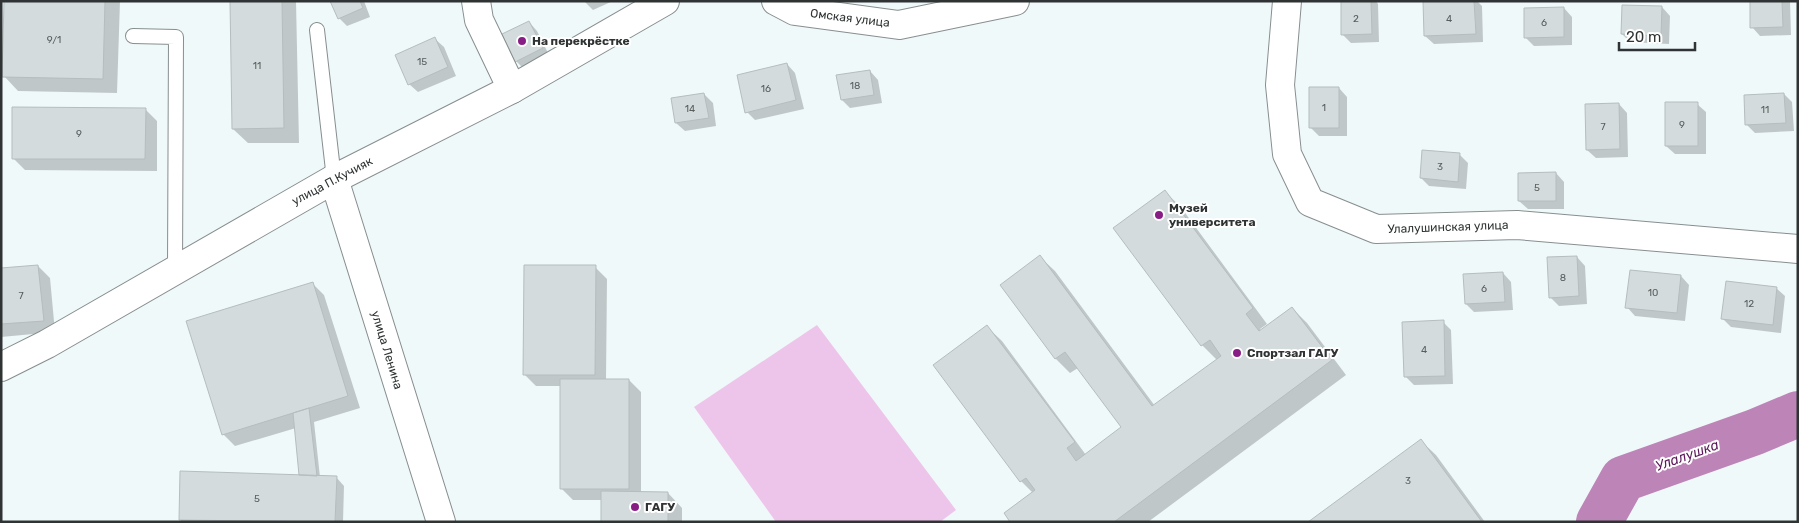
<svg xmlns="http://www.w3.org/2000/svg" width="1799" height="523" font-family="Rubik,sans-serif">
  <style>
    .green { fill: #eec5ea }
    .shadow { fill: #0003 }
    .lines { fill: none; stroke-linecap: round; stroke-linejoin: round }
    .river { stroke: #bd84b8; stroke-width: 46 }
    .building { fill: #d3dbdc; stroke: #b5bdbe }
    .service-casing { stroke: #878e8f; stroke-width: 16 }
    .minor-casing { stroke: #878e8f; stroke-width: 30 }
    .tertiary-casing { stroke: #878e8f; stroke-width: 30 }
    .service { stroke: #fff; stroke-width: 14 }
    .minor { stroke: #fff; stroke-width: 28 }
    .tertiary { stroke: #fff; stroke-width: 28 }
    .poi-dot { fill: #881e85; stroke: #fff; stroke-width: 2 }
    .labels { text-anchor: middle; stroke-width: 4; stroke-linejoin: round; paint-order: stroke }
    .number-label { font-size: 10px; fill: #585d5d }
    .street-label { font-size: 12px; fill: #2f3333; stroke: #fff }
    .poi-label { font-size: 12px; font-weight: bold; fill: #2f3333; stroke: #fff; text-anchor: start }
    .water-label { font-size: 14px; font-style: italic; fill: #5b1759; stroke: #fff }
  </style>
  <rect width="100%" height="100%" fill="#f0f9fa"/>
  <path class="green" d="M817,325L956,510L940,522H776L694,407Z"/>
  <path class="shadow" d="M6,1H120L117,93L18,91L4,76Z
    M231,1H296L299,143H248L233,129Z
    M331,1H364L370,17L347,26L339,18Z
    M584,1H613L593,10Z
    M1342,1H1376L1378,4L1379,42L1351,43L1343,35Z
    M1424,1H1477L1482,6L1483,42L1434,44L1425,36Z
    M1751,1H1790L1791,35L1760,36L1752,27Z
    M1662,7L1670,16L1669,44L1630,42L1622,34Z
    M1564,8L1572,17V45L1534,46L1525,37Z
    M529,22L537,31L550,57L525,70L516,61Z
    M435,39L444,47L456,76L418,92L409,84Z
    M787,64L795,73L804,109L755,120L747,112Z
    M870,71L878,80L882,103L850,108L842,100Z
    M1339,88L1347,97V136H1319L1310,127Z
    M704,94L713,103L716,126L685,131L676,123Z
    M1784,94L1792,102L1794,131L1755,133L1746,124Z
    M1619,104L1627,113L1628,157L1596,158L1587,150Z
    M1697,104L1706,112V154H1675L1666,146Z
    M145,109L157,121V171L25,170L13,158Z
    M1459,154L1468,163L1466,189L1429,186L1421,178Z
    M1556,173L1564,182V209H1528L1519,201Z
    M1165,192L1180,206L1267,324L1260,329L1261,331L1292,308L1307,323L1346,375L1148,522H1012L1033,493L1021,481L987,327L1002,341L1086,455L1123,428L1078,368L1070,373L1056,359L1001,286L1040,257L1055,271L1155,406L1217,360L1202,345L1115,229Z
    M1577,257L1585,266L1587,304L1559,306L1550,297Z
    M38,266L50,278L55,332L1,337V270Z
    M595,267L607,279L606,380H629L641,392V493H668L682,508V522H602V500H573L561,488V386H536L524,374Z
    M1503,273L1511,282L1513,310L1474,312L1466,304Z
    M1681,276L1689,285L1685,321L1635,316L1627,307Z
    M312,283L324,295L360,408L314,422L320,477H336L344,486L343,522H182L180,519L301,476L296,428L235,446L223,434Z
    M1776,288L1785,296L1781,333L1731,327L1723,319Z
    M1443,322L1451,330L1453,384L1414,385L1405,376Z
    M1421,441L1436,455L1485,522H1310Z"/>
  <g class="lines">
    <path class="river" d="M1599,522L1623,479L1755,432L1798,414"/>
  </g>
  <path class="building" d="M4,1H105L103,79L2,77Z
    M230,1H282L284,128L232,129Z
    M330,1H360L363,8L338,19Z
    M1341,1H1371L1372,34L1341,35Z
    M1423,1H1474L1476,34L1424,36Z
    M1750,1H1782L1783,27L1750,28Z
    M1622,5L1662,6L1661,36L1621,34Z
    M1564,7V37L1524,38V8Z
    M529,21L543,48L515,62L502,34Z
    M435,37L448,67L408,85L395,55Z
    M787,63L796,100L745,113L737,75Z
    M870,70L874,95L841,100L836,75Z
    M1309,87H1339V128H1309Z
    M704,93L709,118L675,123L671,98Z
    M1784,93L1786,123L1745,125L1744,95Z
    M1665,102H1698V146H1665Z
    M1619,103L1620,149L1586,150L1585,104Z
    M12,107L146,108L145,159H12Z
    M1422,150L1460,153L1458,182L1420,178Z
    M1556,172V201H1518V173Z
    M1165,190L1253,308L1246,314L1259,331L1292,307L1332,360L1114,522H1010L1004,513L1035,490L1026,478L1020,482L933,365L987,325L1075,442L1067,448L1076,461L1121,427L1065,352L1055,359L1000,285L1040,255L1152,406L1221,356L1210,340L1201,346L1113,228Z
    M1577,256L1579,296L1549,298L1547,257Z
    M38,265L44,321L1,324V268Z
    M524,265H596L595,375H523Z
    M1630,270L1681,275L1677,313L1625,308Z
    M1503,272L1505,302L1465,304L1463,274Z
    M1726,281L1777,287L1773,325L1721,319Z
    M313,282L348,396L222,435L186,321Z
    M1444,320L1445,376L1404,377L1402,322Z
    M560,379H629V489H560Z
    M309,408L317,476L299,475L293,413Z
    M1421,439L1482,522H1308Z
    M180,471L337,476L335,522L179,520Z
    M601,491L668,492V522H601Z"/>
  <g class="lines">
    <g class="service-casing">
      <path id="service" d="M317,30L334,179
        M133,36L176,37L175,270"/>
    </g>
    <g class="minor-casing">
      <path id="minor" d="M476,1L479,20L512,89
        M776,1L795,11L899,25L1015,1
        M1287,1L1280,85L1287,154L1310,202L1376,229L1517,225L1798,249
        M1,367L47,344L334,179"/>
    </g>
    <g class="tertiary-casing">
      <path id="tertiary" d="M441,522L334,179L512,89L665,1"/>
    </g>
    <use href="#service" class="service"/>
    <use href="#minor" class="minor"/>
    <use href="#tertiary" class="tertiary"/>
  </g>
  <g class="poi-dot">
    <circle cx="522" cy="41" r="5"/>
    <circle cx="1159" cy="215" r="5"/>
    <circle cx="1237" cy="353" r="5"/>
    <circle cx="635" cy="507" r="5"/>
  </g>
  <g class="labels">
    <g class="number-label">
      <text x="1356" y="22">2</text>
      <text x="1449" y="22">4</text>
      <text x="1544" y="26">6</text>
      <text x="54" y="43">9/1</text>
      <text x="422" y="65">15</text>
      <text x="257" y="69">11</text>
      <text x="855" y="89">18</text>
      <text x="766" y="92">16</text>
      <text x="1324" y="111">1</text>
      <text x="690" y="112">14</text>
      <text x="1765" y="113">11</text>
      <text x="1682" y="128">9</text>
      <text x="1603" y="130">7</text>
      <text x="79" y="137">9</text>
      <text x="1440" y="170">3</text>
      <text x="1537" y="191">5</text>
      <text x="1563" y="281">8</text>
      <text x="1484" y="292">6</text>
      <text x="1653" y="296">10</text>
      <text x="21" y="299">7</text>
      <text x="1749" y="307">12</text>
      <text x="1424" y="353">4</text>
      <text x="1408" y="484">3</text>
      <text x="257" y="502">5</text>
    </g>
    <g class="street-label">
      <text transform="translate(850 18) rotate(7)" y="4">Омская улица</text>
      <text transform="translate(332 181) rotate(-28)" y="4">улица П.Кучияк</text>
      <text transform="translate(1448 227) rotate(-2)" y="4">Улалушинская улица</text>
      <text transform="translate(387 350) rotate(73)" y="4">улица Ленина</text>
    </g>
    <g class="poi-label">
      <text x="532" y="45">На перекрёстке</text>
      <text x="1169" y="212">Музей<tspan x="1169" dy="14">университета</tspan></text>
      <text x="1247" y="357">Спортзал ГАГУ</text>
      <text x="645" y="511">ГАГУ</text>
    </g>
    <g class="water-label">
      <text transform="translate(1687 455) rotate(-20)" y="5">Улалушка</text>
    </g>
  </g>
  <rect width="1799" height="523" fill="none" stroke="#2f3333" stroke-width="5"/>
  <path d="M1619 42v8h76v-8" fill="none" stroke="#2f3333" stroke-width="2.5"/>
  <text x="1626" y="42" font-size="15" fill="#2f3333" stroke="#ffffff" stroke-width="4" paint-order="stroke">20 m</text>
</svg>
